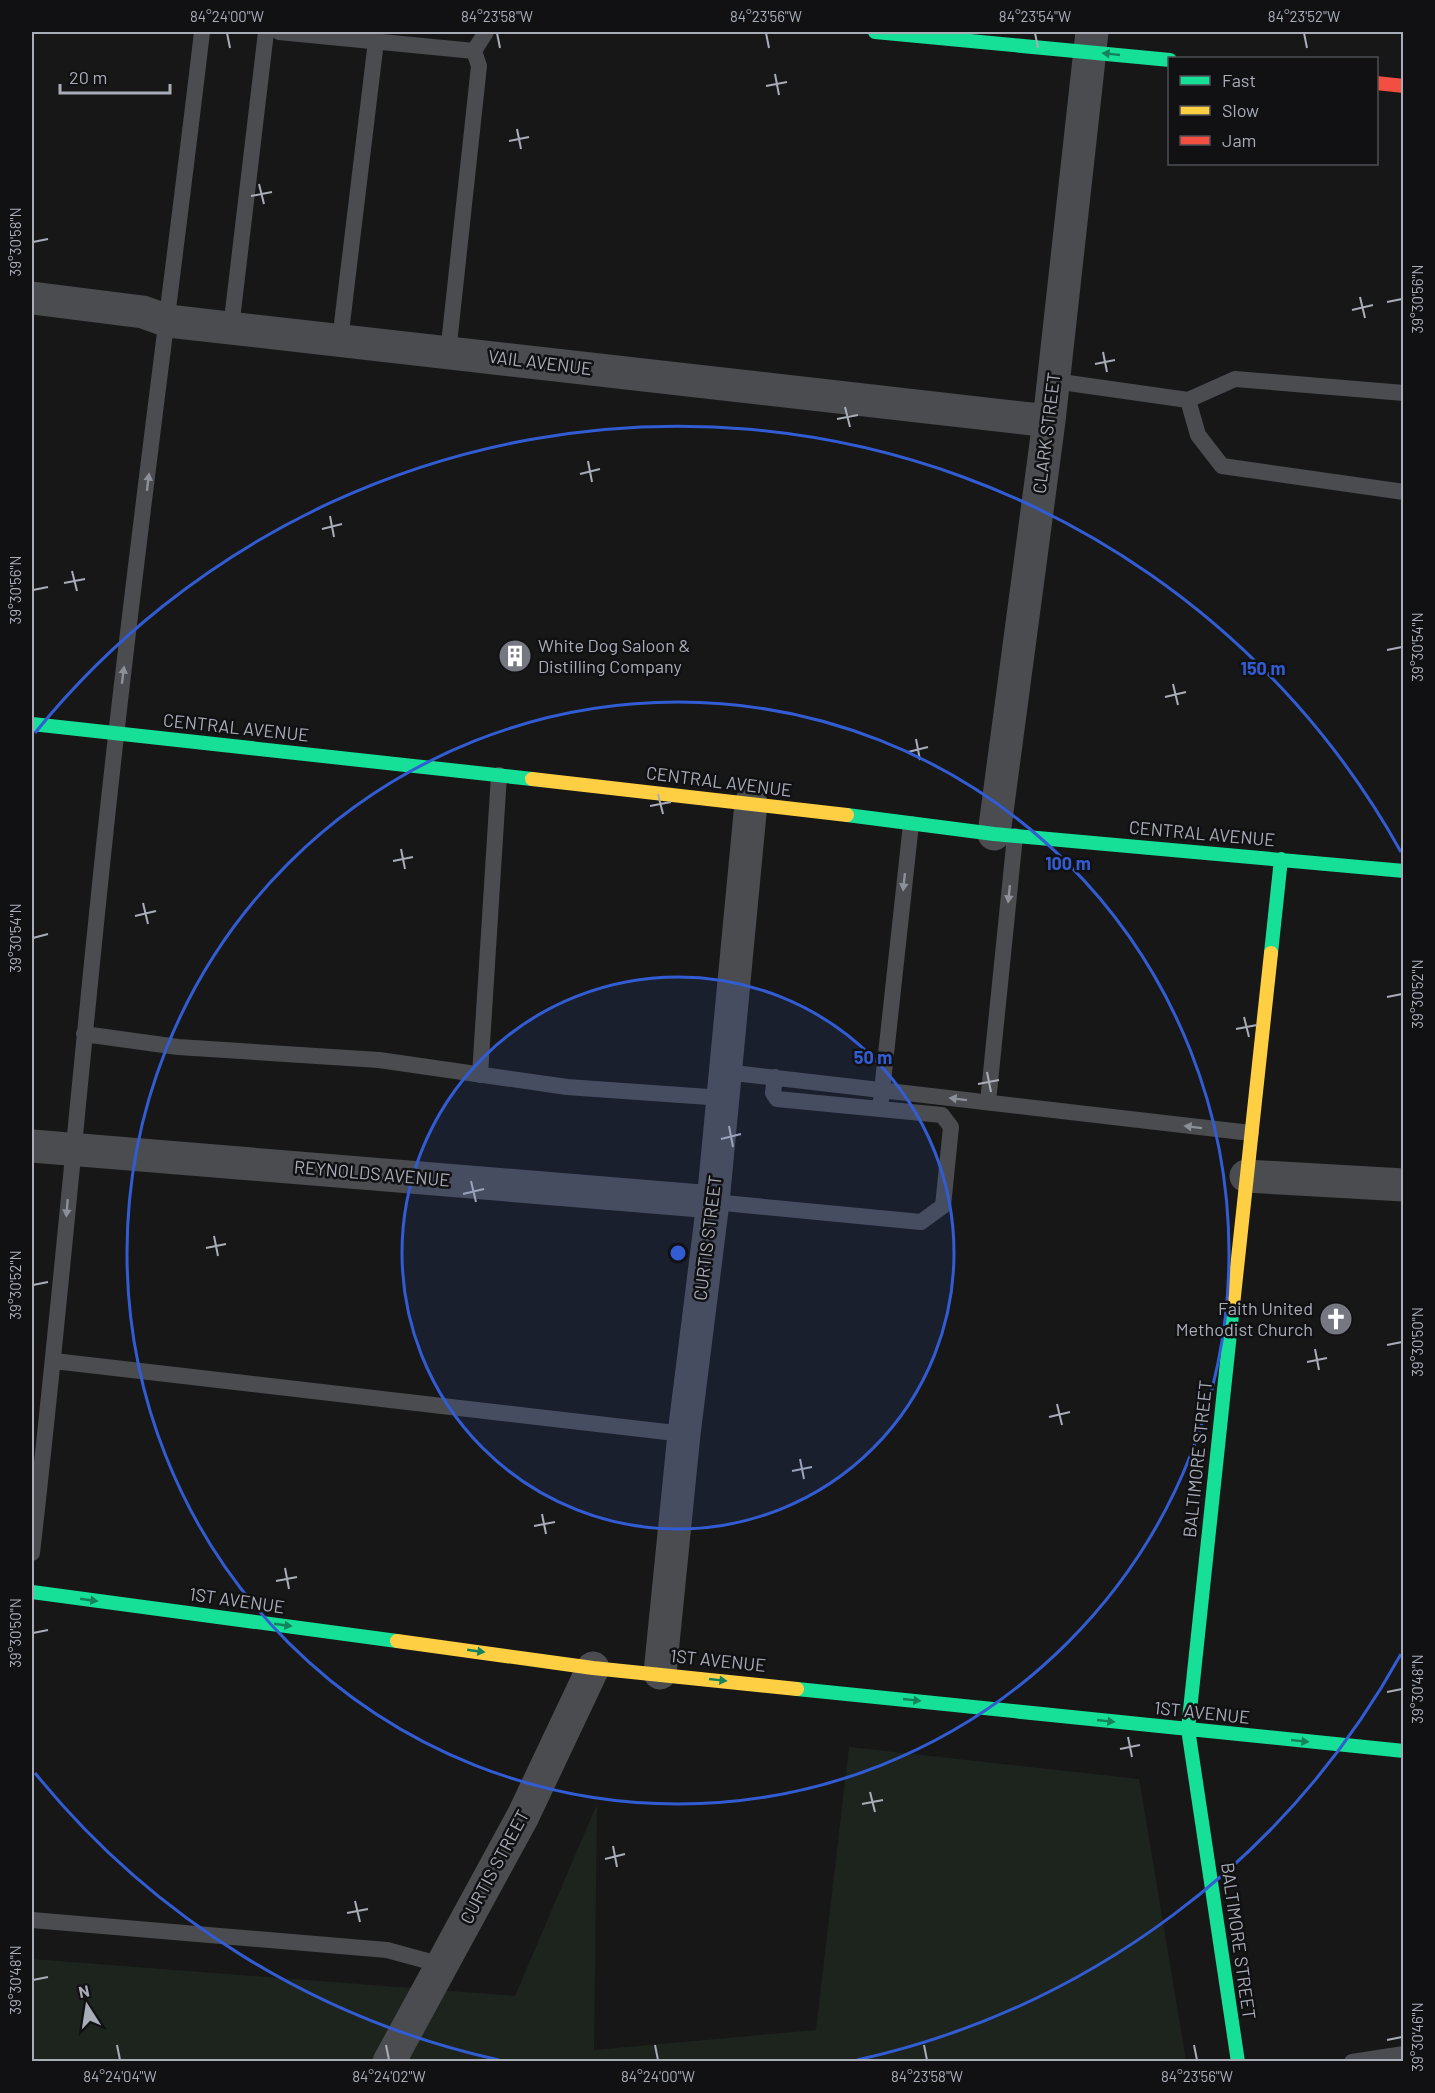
<svg xmlns="http://www.w3.org/2000/svg" width="1435" height="2093" font-family="Barlow,sans-serif">
  <style>
    .green { fill: #1d241e }
    .lines { fill: none; stroke-linecap: round; stroke-linejoin: round }
    .lane { stroke: #4b4c50; stroke-width: 16 }
    .street { stroke: #4b4c50; stroke-width: 33 }
    .fast { stroke: #16e098; stroke-width: 14 }
    .slow { stroke: #ffcf43; stroke-width: 14 }
    .jam { stroke: #f24e42; stroke-width: 14 }
    .oneway { fill: #14835c }
    .oneway2 { fill: #8c9099 }
    .ticks { fill: none; stroke: #a8adb8; stroke-width: 2 }
    .ring { fill: none; stroke: #325cd3; stroke-width: 3 }
    .labels { text-anchor: middle; stroke-width: 5; stroke-linejoin: round; paint-order: stroke }
    .street-label { font-size: 18px; fill: #a8adb8; stroke: #111113 }
    .poi-label { font-size: 18px; fill: #a8adb8; stroke: #111113; text-anchor: start }
    .centre { fill: #325cd3; stroke: #111113; stroke-width: 3 }
    .ring-label { font-size: 18px; text-anchor: middle; font-weight: bold; fill: #325cd3; stroke: #111113; stroke-width: 5; stroke-linejoin: round; paint-order: stroke }
    .neatline { fill: none; stroke: #a8adb8; stroke-width: 2 }
    .ticks-label { font-size: 15px; text-anchor: middle; fill: #a8adb8 }
  </style>
  <rect width="100%" height="100%" fill="#171717"/>
  <path class="green" d="M849,1747L1139,1779L1186,2061H32V1959L515,1996L597,1804L594,2050L816,2030Z"/>
  <g class="lines">
    <path class="lane" d="M279,32L474,51L479,66L448,353
      M474,51L486,32
      M231,328L266,32
      M340,340L376,41
      M1054,381L1188,400L1235,379L1404,393
      M1188,400L1198,435L1222,466L1404,492
      M84,1034L178,1047L379,1060L567,1087L723,1098
      M725,1072L1251,1133
      M480,1075L499,775
      M881,1100L911,824
      M988,1102L1015,836
      M713,1202L921,1222L943,1206L951,1127L942,1115L777,1099L773,1093L775,1077
      M54,1361L684,1434
      M32,1553C62,1293 83,1032 112,772C139,525 173,279 202,32
      M32,1920L387,1950L442,1965
      M1352,2062L1404,2054"/>
    <path class="street" d="M32,298L143,312L168,321L1049,421
      M994,834L1049,421L1092,32
      M32,1146L713,1202
      M1246,1176L1404,1185
      M660,1673L684,1434L713,1202L751,803
      M389,2062L523,1816L593,1668"/>
    <path class="fast" d="M875,32L1170,60
      M32,724L532,779
      M847,815L994,834L1404,871
      M1271,953L1281,859
      M1233,1305L1188,1729L1238,2062
      M32,1592L397,1641
      M797,1689L1404,1751"/>
    <path class="slow" d="M532,779L847,815
      M1233,1305L1271,953
      M397,1641L593,1668L797,1689"/>
    <path class="jam" d="M1376,83L1404,86"/>
  </g>
  <defs><path id="oneway-solid" d="M-6-.8H1V-3.2L6.5 0L1 3.2V.8H-6Z" transform="scale(1.5)"/></defs>
  <g class="oneway">
    <use href="#oneway-solid" transform="translate(1111 54) rotate(-174)"/>
    <use href="#oneway-solid" transform="translate(89 1600) rotate(8)"/>
    <use href="#oneway-solid" transform="translate(283 1625) rotate(8)"/>
    <use href="#oneway-solid" transform="translate(476 1651) rotate(8)"/>
    <use href="#oneway-solid" transform="translate(718 1680) rotate(6)"/>
    <use href="#oneway-solid" transform="translate(912 1700) rotate(6)"/>
    <use href="#oneway-solid" transform="translate(1106 1721) rotate(6)"/>
    <use href="#oneway-solid" transform="translate(1300 1741) rotate(6)"/>
  </g>
  <g class="oneway2">
    <use href="#oneway-solid" transform="translate(148 482) rotate(-83)"/>
    <use href="#oneway-solid" transform="translate(123 675) rotate(-83)"/>
    <use href="#oneway-solid" transform="translate(904 882) rotate(96)"/>
    <use href="#oneway-solid" transform="translate(1009 894) rotate(96)"/>
    <use href="#oneway-solid" transform="translate(958 1099) rotate(-173)"/>
    <use href="#oneway-solid" transform="translate(1193 1127) rotate(-173)"/>
    <use href="#oneway-solid" transform="translate(67 1208) rotate(95)"/>
  </g>
  <path class="ticks" d="M227,33L230,48M497,33L500,48M766,33L769,48M1035,33L1038,48M1304,33L1307,48M775,74L779,95M766,86L787,82M517,129L521,149M509,141L529,137M259,184L264,204M251,196L272,192M33,242L48,239M1360,297L1365,318M1387,302L1402,299M1352,310L1373,305M1103,352L1107,372M1095,364L1115,360M845,407L850,427M837,419L858,415M588,461L592,482M580,474L600,469M330,516L334,537M322,529L342,524M72,571L77,591M64,583L85,579M33,590L48,587M1387,650L1402,647M1173,684L1178,705M1165,697L1186,692M916,739L920,760M908,752L928,747M658,794L663,814M650,806L671,802M401,849L405,869M393,861L413,857M143,903L148,924M135,916L156,911M33,938L48,934M1387,997L1402,994M1244,1017L1249,1037M1236,1029L1257,1025M987,1072L991,1092M978,1084L999,1080M729,1126L733,1147M721,1139L741,1134M471,1181L476,1202M463,1194L484,1189M214,1236L218,1256M206,1248L226,1244M33,1285L48,1282M1387,1345L1402,1342M1315,1349L1319,1370M1307,1362L1327,1358M1057,1404L1062,1425M1049,1417L1070,1412M800,1459L804,1479M792,1471L812,1467M542,1514L546,1534M534,1526L555,1522M285,1568L289,1589M276,1581L297,1577M33,1633L48,1630M1387,1692L1402,1689M1128,1737L1132,1757M1120,1749L1140,1745M870,1792L875,1812M862,1804L883,1800M613,1846L617,1867M605,1859L625,1854M355,1901L360,1922M347,1913L368,1909M33,1980L48,1977M1387,2040L1402,2037M117,2045L120,2060M386,2045L389,2060M655,2045L658,2060M924,2045L927,2060M1194,2045L1197,2060"/>
  <circle cx="678" cy="1253" r="276" fill="#325cd3" fill-opacity=".12"/>
  <g class="ring">
    <circle cx="678" cy="1253" r="276"/>
    <circle cx="678" cy="1253" r="551"/>
    <path d="M1401 1654A827 827 0 0 1 857 2060M499 2060A827 827 0 0 1 35 1773M35 733A827 827 0 0 1 1401 852"/>
  </g>
  <defs>
    <g id="building-disc" transform="scale(1.725)"><circle r="9.5" fill="#757880" stroke="#111113"/><path d="M-4-6H4V6H1V3H-1V6H-4ZM-2.5-4.3h1.7v1.8h-1.7ZM.8-4.3h1.7v1.8H.8ZM-2.5-1h1.7V.8h-1.7ZM.8-1h1.7V.8H.8Z" fill="#fff"/></g>
    <g id="church-disc" transform="scale(1.725)"><circle r="9.5" fill="#757880" stroke="#111113"/><path d="M-1.2-6h2.4v3.5h3.3v2.4h-3.3V6h-2.4V-.1h-3.3v-2.4h3.3Z" fill="#fff"/></g>
  </defs>
  <g fill-rule="evenodd">
    <use href="#building-disc" x="515" y="656"/>
    <use href="#church-disc" x="1336" y="1319"/>
  </g>
  <g class="labels">
    <g class="street-label">
      <text transform="translate(540 363) rotate(7)" y="6">VAIL AVENUE</text>
      <text transform="translate(1047 433) rotate(-83)" y="6">CLARK STREET</text>
      <text transform="translate(236 728) rotate(6)" y="6">CENTRAL AVENUE</text>
      <text transform="translate(719 782) rotate(7)" y="6">CENTRAL AVENUE</text>
      <text transform="translate(1202 834) rotate(5)" y="6">CENTRAL AVENUE</text>
      <text transform="translate(372 1174) rotate(5)" y="6">REYNOLDS AVENUE</text>
      <text transform="translate(708 1238) rotate(-83)" y="6">CURTIS STREET</text>
      <text transform="translate(1198 1459) rotate(-84)" y="6">BALTIMORE STREET</text>
      <text transform="translate(237 1601) rotate(8)" y="6">1ST AVENUE</text>
      <text transform="translate(718 1661) rotate(6)" y="6">1ST AVENUE</text>
      <text transform="translate(1202 1713) rotate(6)" y="6">1ST AVENUE</text>
      <text transform="translate(495 1867) rotate(-62)" y="6">CURTIS STREET</text>
      <text transform="translate(1238 1941) rotate(82)" y="6">BALTIMORE STREET</text>
    </g>
    <g class="poi-label">
      <text x="538" y="652">White Dog Saloon &amp;<tspan x="538" dy="21">Distilling Company</tspan></text>
      <text x="1313" y="1315" text-anchor="end">Faith United<tspan x="1313" dy="21">Methodist Church</tspan></text>
    </g>
  </g>
  <circle cx="678" cy="1253" r="9" class="centre"/>
  <g class="ring-label">
    <text x="1263" y="675">150 m</text>
    <text x="1068" y="870">100 m</text>
    <text x="873" y="1064">50 m</text>
  </g>
  <rect width="1435" height="2093" fill="none" stroke="#111113" stroke-width="66"/>
  <rect x="1168" y="57" width="210" height="108" fill="#111113" stroke="#4d4f55" stroke-width="1.5"/>
  <rect x="1180" y="76" width="30" height="9" fill="#16e098" stroke="#4d4f55" stroke-width="1.5"/>
  <text x="1222" y="87" font-size="18" fill="#a8adb8">Fast</text>
  <rect x="1180" y="106" width="30" height="9" fill="#ffcf43" stroke="#4d4f55" stroke-width="1.5"/>
  <text x="1222" y="117" font-size="18" fill="#a8adb8">Slow</text>
  <rect x="1180" y="136" width="30" height="9" fill="#f24e42" stroke="#4d4f55" stroke-width="1.5"/>
  <text x="1222" y="147" font-size="18" fill="#a8adb8">Jam</text>
  <g transform="translate(87 2006) rotate(348)" stroke="#111113" stroke-width="4.5" paint-order="stroke">
  <path d="M0-4.5L10 22L0 15L-10 22Z" fill="#a8adb8"/>
  <text y="-9" font-size="16" font-weight="bold" text-anchor="middle" fill="#a8adb8">N</text>
  </g>
  <path d="M60 84v9h110v-9" fill="none" stroke="#a8adb8" stroke-width="3"/>
  <text x="69" y="84" font-size="18" fill="#a8adb8" stroke="#111113" stroke-width="4.5" paint-order="stroke">20 m</text>
  <rect x="33" y="33" width="1369" height="2027" class="neatline"/>
  <g class="ticks-label">
    <text x="227" y="22">84°24'00"W</text>
    <text x="497" y="22">84°23'58"W</text>
    <text x="766" y="22">84°23'56"W</text>
    <text x="1035" y="22">84°23'54"W</text>
    <text x="1304" y="22">84°23'52"W</text>
    <text transform="translate(16 242) rotate(-90)" y="5">39°30'58"N</text>
    <text transform="translate(1418 299) rotate(-90)" y="5">39°30'56"N</text>
    <text transform="translate(16 590) rotate(-90)" y="5">39°30'56"N</text>
    <text transform="translate(1418 647) rotate(-90)" y="5">39°30'54"N</text>
    <text transform="translate(16 938) rotate(-90)" y="5">39°30'54"N</text>
    <text transform="translate(1418 994) rotate(-90)" y="5">39°30'52"N</text>
    <text transform="translate(16 1285) rotate(-90)" y="5">39°30'52"N</text>
    <text transform="translate(1418 1342) rotate(-90)" y="5">39°30'50"N</text>
    <text transform="translate(16 1633) rotate(-90)" y="5">39°30'50"N</text>
    <text transform="translate(1418 1689) rotate(-90)" y="5">39°30'48"N</text>
    <text transform="translate(16 1980) rotate(-90)" y="5">39°30'48"N</text>
    <text transform="translate(1418 2037) rotate(-90)" y="5">39°30'46"N</text>
    <text x="120" y="2082">84°24'04"W</text>
    <text x="389" y="2082">84°24'02"W</text>
    <text x="658" y="2082">84°24'00"W</text>
    <text x="927" y="2082">84°23'58"W</text>
    <text x="1197" y="2082">84°23'56"W</text>
  </g>
</svg>
